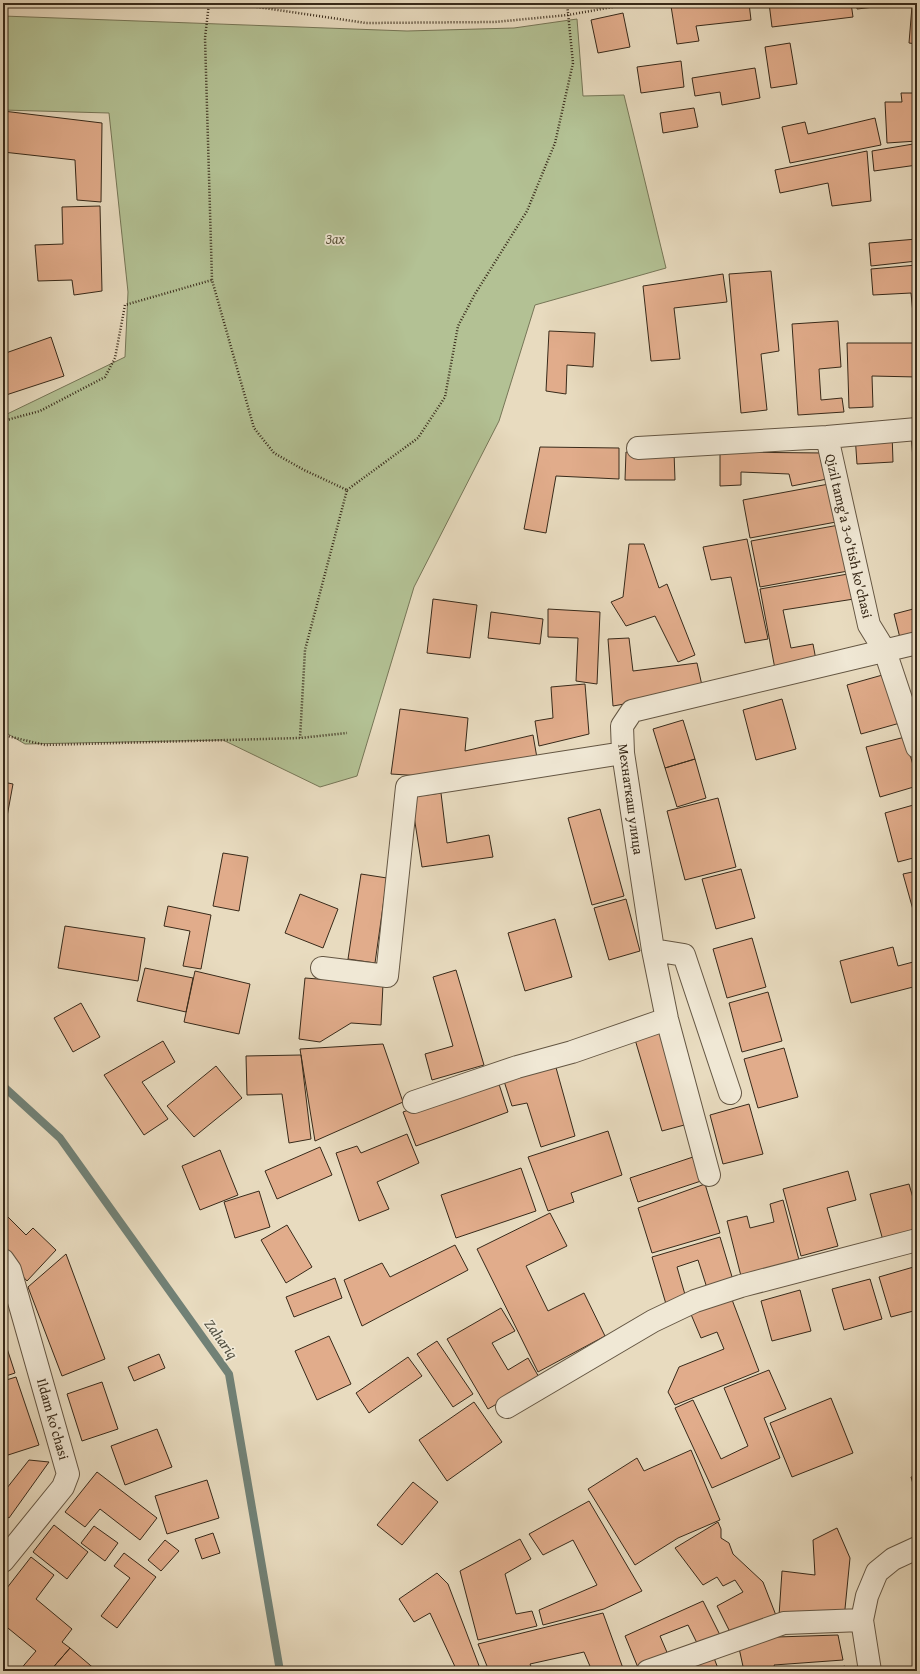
<svg xmlns="http://www.w3.org/2000/svg" width="920" height="1674" font-family="'Gentium Book Plus',serif">
  <style>
    .green { fill: #b3c194; stroke: #767657 }
    .lines { fill: none; stroke-linecap: round; stroke-linejoin: round }
    .stream { stroke: #718176; stroke-width: 8 }
    .building { fill: #e1ac8b; stroke: #382a1a }
    .minor-casing { stroke: #645643; stroke-width: 24 }
    .path { stroke: #382a1a; stroke-width: 2.5; stroke-dasharray: 1 2; stroke-linecap: butt }
    .minor { stroke: #f0e8d5; stroke-width: 22 }
    .labels { text-anchor: middle; stroke-width: 3.5; stroke-linejoin: round; paint-order: stroke }
    .park-label { font-size: 14px; font-style: italic; fill: #575038; stroke: #f0e8d5 }
    .street-label { font-size: 14px; fill: #382a1a; stroke: #f0e8d5 }
    .water-label { font-size: 15px; font-style: italic; fill: #504e40; stroke: #f0e8d5 }
  </style>
  <rect width="100%" height="100%" fill="#e8dbbf"/>
  <filter id="stains"><feTurbulence type="fractalNoise" baseFrequency=".005" numOctaves="4"/><feColorMatrix values="0 0 0 0 .2 0 0 0 0 .09 0 0 0 0 .02 0 0 0 .5 -.17"/></filter>
  <radialGradient id="worn" r=".72"><stop offset=".6" stop-color="#630" stop-opacity="0"/><stop offset="1" stop-color="#630" stop-opacity=".3"/></radialGradient>
  <path class="green" d="M3,16L407,31L514,28L577,19L583,96L624,95L666,268L535,305L499,421L414,587L357,776L320,787L223,740L25,744L3,731V416L125,357L128,292L109,113L3,110Z"/>
  <g class="lines">
    <path class="stream" d="M3,1086L60,1138L229,1374L280,1671"/>
  </g>
  <path class="building" d="M692,3H749L751,20L696,26L699,41L677,44L671,6Z
    M769,3H851L853,17L772,27Z
    M857,3H909L857,9Z
    M912,6H917V44L909,43Z
    M623,13L630,47L598,53L591,20Z
    M790,43L797,84L771,88L765,47Z
    M681,61L684,87L641,93L637,67Z
    M755,68L760,98L722,105L720,92L695,96L692,78Z
    M901,93H917V141L887,143L885,102H902Z
    M694,108L698,127L663,133L660,113Z
    M3,111L102,123L101,202L77,200L75,160L3,152Z
    M875,118L881,145L790,163L782,127L805,122L808,134Z
    M913,144H917V165L874,171L872,151Z
    M867,151L871,201L832,206L828,183L780,193L775,170Z
    M100,206L102,291L74,295L72,280L38,281L35,245L63,244L62,207Z
    M917,239V261L871,266L869,243Z
    M917,265V324H914L911,293L873,295L871,269Z
    M771,271L779,351L761,354L767,410L741,413L729,274Z
    M723,274L727,302L674,308L680,359L651,361L643,286Z
    M838,321L841,367L819,369L821,400L842,398L844,412L798,415L792,324Z
    M549,331L595,333L593,367L567,365L566,394L546,391Z
    M51,337L64,376L3,396V354Z
    M847,343H917V377L872,376L873,407L849,408Z
    M917,431V460H913L911,432Z
    M892,433L893,462L857,464L855,435Z
    M540,447L619,448V479L556,476L546,533L524,529Z
    M626,452H674L675,480H625Z
    M720,452L824,453L827,479L792,486L789,474L741,472V485L720,486Z
    M829,484L836,522L750,538L743,500Z
    M839,525L848,571L760,587L751,541Z
    M747,539L768,639L745,643L731,577L711,580L703,547Z
    M629,544H644L659,588L667,584L695,655L678,662L655,616L626,626L611,602L623,597Z
    M848,574L854,599L783,610L791,648L813,644L816,660L775,669L760,589Z
    M433,599L477,605L470,658L427,653Z
    M917,608V642L902,646L894,614Z
    M548,609L600,612L597,684L576,681L578,638L548,637Z
    M491,612L543,619L540,644L488,638Z
    M629,638L633,671L697,663L703,690L613,706L608,639Z
    M886,674L900,723L861,734L847,685Z
    M585,684L589,734L539,746L535,721L553,718L551,687Z
    M782,699L796,749L756,760L743,710Z
    M400,709L468,718L465,751L533,735L537,758L455,778L391,774Z
    M683,720L695,759L665,768L653,729Z
    M905,737L917,779V786L880,797L866,747Z
    M695,759L706,798L677,807L665,768Z
    M3,782L13,784L4,833H3Z
    M441,793L447,843L489,835L493,857L422,867L411,797Z
    M718,798L736,867L685,880L667,811Z
    M917,804V857L898,862L885,813Z
    M600,809L624,896L592,905L568,818Z
    M223,853L248,857L239,911L213,906Z
    M741,869L755,918L716,929L702,879Z
    M917,871V924L903,874Z
    M361,874L387,878L375,963L348,959Z
    M300,894L338,909L323,948L285,933Z
    M626,899L640,951L609,960L594,908Z
    M168,906L211,915L201,969L183,966L190,931L164,926Z
    M555,919L572,977L525,991L508,933Z
    M65,926L145,938L138,981L58,968Z
    M752,938L766,987L727,998L713,949Z
    M893,947L898,966L917,961V986L851,1003L840,961Z
    M145,968L193,978L186,1012L137,1001Z
    M456,970L484,1065L432,1080L425,1054L453,1046L433,977Z
    M195,971L250,984L239,1034L184,1022Z
    M305,978L383,984L381,1025L351,1023L320,1042L299,1039Z
    M768,992L782,1041L742,1052L729,1003Z
    M81,1003L100,1037L73,1052L54,1018Z
    M660,1029L688,1124L662,1131L634,1036Z
    M163,1041L175,1062L142,1082L168,1119L144,1135L104,1075Z
    M383,1044L403,1102L315,1141L300,1049Z
    M784,1048L798,1097L758,1108L744,1059Z
    M301,1055L311,1139L289,1143L282,1094L247,1095L246,1056Z
    M555,1064L575,1136L541,1147L527,1103L512,1106L503,1078Z
    M216,1066L242,1098L194,1137L167,1106Z
    M497,1078L508,1112L416,1146L403,1112Z
    M749,1104L763,1154L723,1164L710,1115Z
    M608,1131L622,1175L571,1193L574,1202L548,1211L528,1157Z
    M407,1134L419,1163L377,1182L389,1209L359,1221L336,1153L357,1146L361,1153Z
    M320,1147L332,1175L277,1199L265,1171Z
    M220,1150L238,1195L200,1210L182,1166Z
    M693,1157L701,1181L638,1202L630,1178Z
    M521,1168L536,1211L456,1238L441,1195Z
    M848,1171L856,1200L827,1208L838,1246L801,1256L783,1189Z
    M705,1184L720,1233L652,1253L638,1208Z
    M909,1184L917,1212V1235L884,1244L870,1194Z
    M259,1191L270,1227L235,1238L224,1202Z
    M783,1200L799,1260L741,1276L727,1221L747,1216L750,1228L774,1222L770,1204Z
    M3,1212L26,1235L33,1228L56,1250L27,1281L3,1254Z
    M550,1213L567,1246L526,1266L548,1311L584,1293L605,1336L538,1372L477,1249Z
    M287,1225L312,1267L286,1283L261,1240Z
    M720,1237L733,1280L707,1288L698,1260L677,1267L686,1298L666,1304L652,1257Z
    M455,1245L468,1270L362,1326L344,1280L382,1263L390,1277Z
    M66,1254L105,1359L62,1376L28,1287Z
    M917,1266V1310L891,1317L879,1277Z
    M335,1278L342,1298L294,1317L286,1297Z
    M870,1279L882,1319L844,1330L832,1289Z
    M800,1290L811,1331L772,1341L761,1301Z
    M731,1297L759,1371L675,1405L668,1392L679,1367L724,1349L717,1332L701,1338L690,1312Z
    M501,1308L515,1331L492,1343L508,1370L528,1358L540,1379L488,1409L447,1339Z
    M3,1336L15,1373L3,1377Z
    M329,1336L351,1384L317,1400L295,1351Z
    M437,1341L473,1394L453,1407L417,1354Z
    M159,1354L165,1368L134,1381L128,1367Z
    M408,1357L422,1376L369,1413L356,1393Z
    M769,1370L786,1409L764,1418L780,1458L712,1488L675,1408L693,1400L721,1459L748,1446L724,1388Z
    M16,1377L39,1445L5,1456L3,1449V1381Z
    M102,1382L118,1429L82,1441L67,1394Z
    M831,1398L853,1453L792,1477L770,1423Z
    M474,1402L502,1442L447,1481L419,1440Z
    M157,1429L172,1467L125,1485L111,1446Z
    M691,1450L720,1520L678,1538L635,1565L588,1489L637,1458L644,1471Z
    M29,1460L49,1462L9,1518L3,1514V1493Z
    M97,1472L157,1518L140,1540L100,1509L85,1527L65,1512Z
    M917,1476V1498L911,1477Z
    M207,1480L219,1518L167,1534L155,1496Z
    M413,1482L438,1502L402,1545L377,1525Z
    M589,1501L642,1591L604,1609L543,1625L539,1610L597,1585L573,1540L543,1555L529,1534Z
    M718,1522L721,1529V1538L729,1543L733,1554L763,1582L777,1618L733,1638L717,1606L743,1592L735,1580L723,1586L717,1577L703,1585L675,1548Z
    M54,1525L88,1552L67,1579L33,1552Z
    M94,1526L118,1543L105,1561L81,1543Z
    M837,1528L850,1558L844,1619L779,1616L782,1571L815,1575L813,1540Z
    M213,1533L220,1553L202,1559L195,1539Z
    M520,1539L531,1559L505,1574L516,1614L532,1611L537,1626L478,1640L460,1571Z
    M165,1540L179,1551L161,1571L148,1560Z
    M124,1553L156,1577L117,1628L101,1616L130,1578L114,1566Z
    M31,1557L54,1575L36,1599L72,1629L62,1642L70,1648L50,1671H19L36,1651L3,1624V1593Z
    M437,1573L448,1584L481,1671H457L430,1613L414,1622L399,1599Z
    M703,1601L723,1641L701,1651L688,1625L660,1636L669,1657L639,1670L625,1636Z
    M603,1613L624,1671H592L584,1652L530,1664L533,1671H489L478,1644Z
    M838,1635L843,1660L774,1665L776,1671H744L739,1648L777,1637Z
    M70,1648L97,1671H50Z
    M714,1658L719,1671H675Z
    M845,1666L846,1671H825Z"/>
  <g class="lines">
    <g class="minor-casing">
      <path id="minor" d="M827,437L869,625L885,651L917,747
        M638,448L827,437L917,429
        M653,950L684,955L730,1093
        M322,968L387,976L407,787L623,753
        M414,1102L517,1067L572,1052L667,1019
        M709,1175L667,1019L653,950L623,753L622,726L632,711L917,643
        M3,1260L10,1270L68,1474L63,1487L3,1561
        M507,1407L653,1321L695,1301L741,1286L917,1240
        M648,1671L784,1623L862,1620
        M870,1671L862,1620L867,1596L877,1572L893,1559L917,1548"/>
    </g>
    <path class="path" d="M209,3L205,38L212,280L254,428L274,453L304,470L347,490L305,650L300,738
      M230,3L366,23L495,22L568,15L635,3
      M3,421L40,411L105,377L115,358L125,305L212,280
      M347,490L418,438L445,397L458,326L475,294L527,211L555,143L573,63L567,3
      M3,735L45,745L300,738L347,733"/>
    <use href="#minor" class="minor"/>
  </g>
  <g class="labels">
    <g class="park-label">
      <text x="335" y="244">Зах</text>
    </g>
    <g class="street-label">
      <text transform="translate(849 536) rotate(77)" y="5">Qizil tamg'a 3-o'tish ko'chasi</text>
      <text transform="translate(631 799) rotate(82)" y="5">Мехнаткаш улица</text>
      <text transform="translate(53 1419) rotate(74)" y="5">Ildam koʻchasi</text>
    </g>
    <g class="water-label">
      <text transform="translate(221 1339) rotate(54)" y="5">Zahariq</text>
    </g>
  </g>
  <rect width="920" height="1674" fill="none" stroke="#e8dbbf" stroke-width="16"/>
  <rect x="4" y="4" width="912" height="1666" fill="none" stroke="#382a1a" stroke-width="2"/>
  <rect x="8" y="8" width="904" height="1658" fill="none" stroke="#382a1a"/>
  <rect width="100%" height="100%" filter="url(#stains)"/>
  <rect width="100%" height="100%" fill="url(#worn)"/>
</svg>
